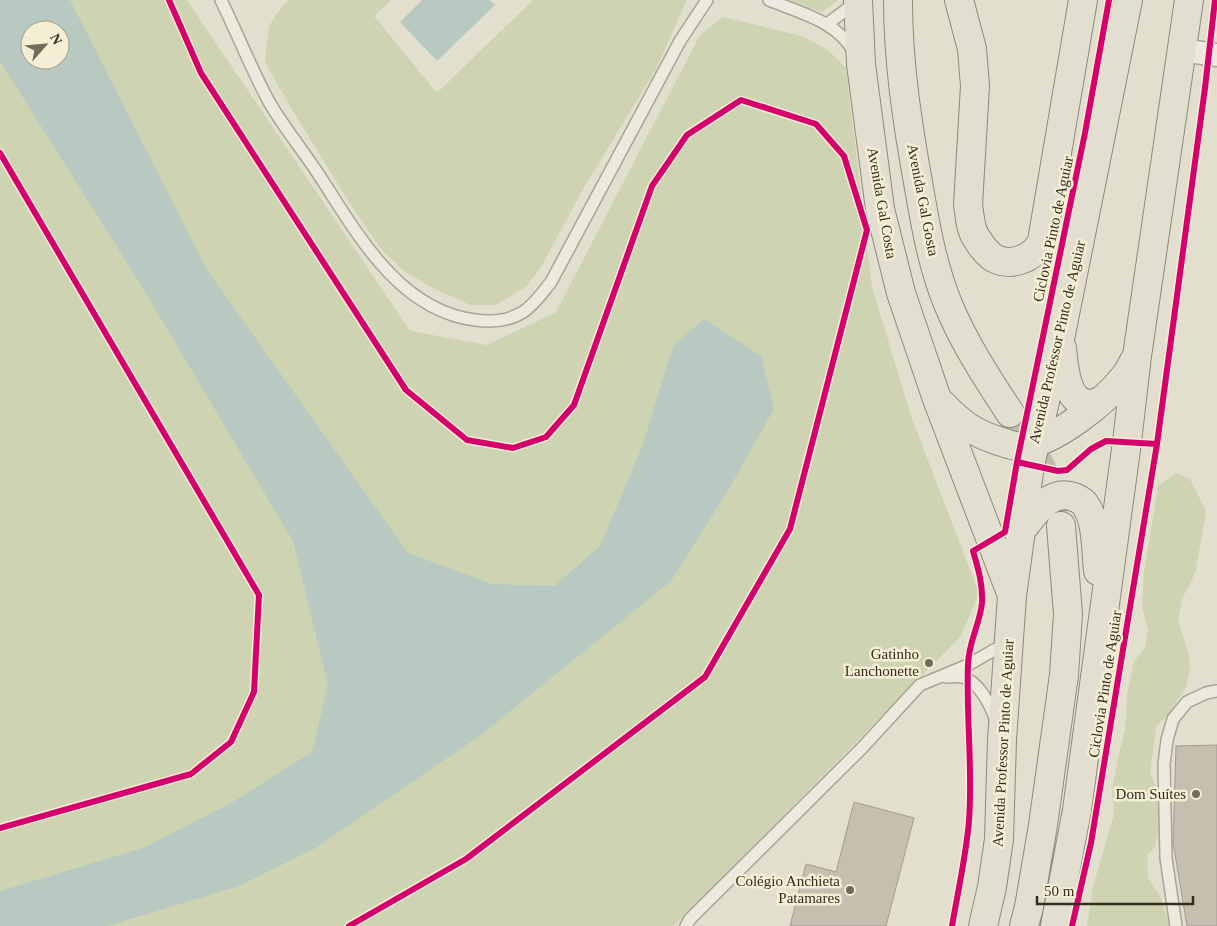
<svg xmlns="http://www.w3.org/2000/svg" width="1217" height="926" font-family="'Times New Roman',serif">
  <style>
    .green { fill: #ced3b1; fill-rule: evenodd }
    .water { fill: #b8c9c1; fill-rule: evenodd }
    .building { fill: #c6beaf; stroke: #a39b8d }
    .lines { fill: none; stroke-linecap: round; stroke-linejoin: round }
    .primary-tunnel { stroke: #c0bbab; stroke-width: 28; stroke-dasharray: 28 14; stroke-linecap: butt }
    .service-casing { stroke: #a8a496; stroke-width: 14 }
    .minor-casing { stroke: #a8a496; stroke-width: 25 }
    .primary-casing { stroke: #8e897d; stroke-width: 30 }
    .service { stroke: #ece9de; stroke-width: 11 }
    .minor { stroke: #ece9de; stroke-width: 22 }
    .primary { stroke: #e2dfd1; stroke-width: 28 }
    .cycleway-casing { stroke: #f3eed4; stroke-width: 9 }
    .cycleway { stroke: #d6006c; stroke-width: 6 }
    .poi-dot { fill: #736b5c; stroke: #f3eed4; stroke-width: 2 }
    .labels { text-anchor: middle; stroke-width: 5; stroke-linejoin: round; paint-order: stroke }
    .street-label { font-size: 15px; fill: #362d1f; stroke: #f3eed4 }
    .poi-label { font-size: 15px; fill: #362d1f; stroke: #f3eed4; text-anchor: end }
  </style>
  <rect width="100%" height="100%" fill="#e3dfce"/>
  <path class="green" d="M0,0H187L410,331L487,345L556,312L700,35L723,17L802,36L828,50L846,68L872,287L911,416L979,593L961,636L674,926H0ZM30,30H60V60H30Z
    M290,0H391L374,16L437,93L533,0H687L656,69L579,196L543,264L527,286L496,305H470L437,290L405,272L382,250L352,207L291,108L265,62L269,26L283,5Z
    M790,0H838L822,12Z
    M1176,473L1190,479L1206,511L1196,569L1190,585L1182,598L1178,620L1188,652L1190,669L1186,687L1167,716L1156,727L1150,773L1157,788L1159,825L1155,847L1147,855L1148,878L1161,898L1170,926H1087L1093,887L1114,814L1112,790L1118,758L1125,730L1127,697L1134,661L1145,648L1148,630L1142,607L1144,573L1158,486Z"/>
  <path class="water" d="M0,0H70L207,270L408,553L492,584L554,586L600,546L642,447L673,346L704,319L761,356L774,409L730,487L671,581L481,735L314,849L239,886L107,926H0V891L143,848L231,803L312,752L328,685L293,541L141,285L0,61ZM30,30H60V60H30Z
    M422,0H490L495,5L437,61L400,22Z"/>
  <path class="building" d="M1217,745V926H1187L1173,842L1176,746Z
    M854,802L914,818L886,926H790L806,864L836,872Z"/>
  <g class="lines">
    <path class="primary-tunnel" d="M1010,413C1031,446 1052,480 1060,519"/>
    <g class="service-casing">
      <path id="service" d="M221,0C237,33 251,68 268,100C282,125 301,148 317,172C356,231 397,310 475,320C490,322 509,321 523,312C534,305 543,292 551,282L680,41L707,0
        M769,0C800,13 837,21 854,52
        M827,24L846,10L854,1
        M946,677C951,677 958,676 962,677C979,681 991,706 996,721
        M686,926L690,919L862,748L920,685L968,665L1008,642
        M1176,926L1166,858L1164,764L1167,740L1173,719L1187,702L1206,693L1217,691"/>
    </g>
    <g class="minor-casing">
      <path id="minor" d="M1181,50L1217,55"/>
    </g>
    <g class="primary-casing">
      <path id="primary" d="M858,0L861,64L880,209L901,293L937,399L1011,593
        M898,0C898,61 907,121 918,182C925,223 932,265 948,304C964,343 987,378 1010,413
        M959,0L972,49L975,86L968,205C970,216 970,230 977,239C981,246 986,252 992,257C1009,268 1034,259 1042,241L1083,0
        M1062,348C1064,365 1065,404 1090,404C1094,404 1098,402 1102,400
        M942,404C961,424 975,434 1002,442C1008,444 1015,447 1021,446C1054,443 1106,401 1125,376C1129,371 1132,365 1135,359
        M1020,532C1033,516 1049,488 1074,497C1079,499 1084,502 1086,506C1097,522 1096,553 1098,571
        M983,926L992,887L999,839L1002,740L1012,596L1030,465L1061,334L1128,0
        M1024,926L1029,907L1043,825L1064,675L1068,614L1061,526
        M1055,926L1077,810L1127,442L1137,356L1189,0"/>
    </g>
    <use href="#service" class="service"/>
    <use href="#minor" class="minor"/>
    <use href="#primary" class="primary"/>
    <g class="cycleway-casing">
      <path id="cycleway" d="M169,0L201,73L406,390L467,440L513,448L546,437L574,405L652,186L687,135L741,100L816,124L844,156L867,230L790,529L705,677L466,859L349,926
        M0,153L259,595L254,692L231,742L191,774L0,828
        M1017,462L1058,471L1067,470L1091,449L1106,441L1157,444
        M952,926C958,891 966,856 969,821C973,769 966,717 968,665C968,643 980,624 982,603C983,584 978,568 973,551L1005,532L1017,462L1085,133L1109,0
        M1072,926L1091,843L1157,444L1205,88L1215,0"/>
    </g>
    <use href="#cycleway" class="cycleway"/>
  </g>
  <g class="poi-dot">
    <circle cx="929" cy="663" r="5"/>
    <circle cx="1196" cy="794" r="5"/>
    <circle cx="850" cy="890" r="5"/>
  </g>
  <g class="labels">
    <g class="street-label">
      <text transform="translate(923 200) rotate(79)" y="5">Avenida Gal Gosta</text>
      <text transform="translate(882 203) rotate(80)" y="5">Avenida Gal Costa</text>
      <text transform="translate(1053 229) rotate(-78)" y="5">Ciclovia Pinto de Aguiar</text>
      <text transform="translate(1057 342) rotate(-77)" y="5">Avenida Professor Pinto de Aguiar</text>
      <text transform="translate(1105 684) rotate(-81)" y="5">Ciclovia Pinto de Aguiar</text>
      <text transform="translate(1003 743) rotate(-87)" y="5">Avenida Professor Pinto de Aguiar</text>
    </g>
    <g class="poi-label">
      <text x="919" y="659">Gatinho<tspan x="919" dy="17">Lanchonette</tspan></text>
      <text x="1186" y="799">Dom Suítes</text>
      <text x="840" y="886">Colégio Anchieta<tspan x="840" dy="17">Patamares</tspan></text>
    </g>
  </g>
  <g transform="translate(45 45) rotate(63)"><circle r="24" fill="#f3eed4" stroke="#a7a18c"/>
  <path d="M0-4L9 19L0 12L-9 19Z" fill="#736b5c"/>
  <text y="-8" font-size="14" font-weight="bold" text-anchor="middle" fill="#362d1f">N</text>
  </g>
  <path d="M1037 896v8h156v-8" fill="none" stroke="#362d1f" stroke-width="2.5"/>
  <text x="1044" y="896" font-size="15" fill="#362d1f" stroke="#f3eed4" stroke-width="4" paint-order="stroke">50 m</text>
</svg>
